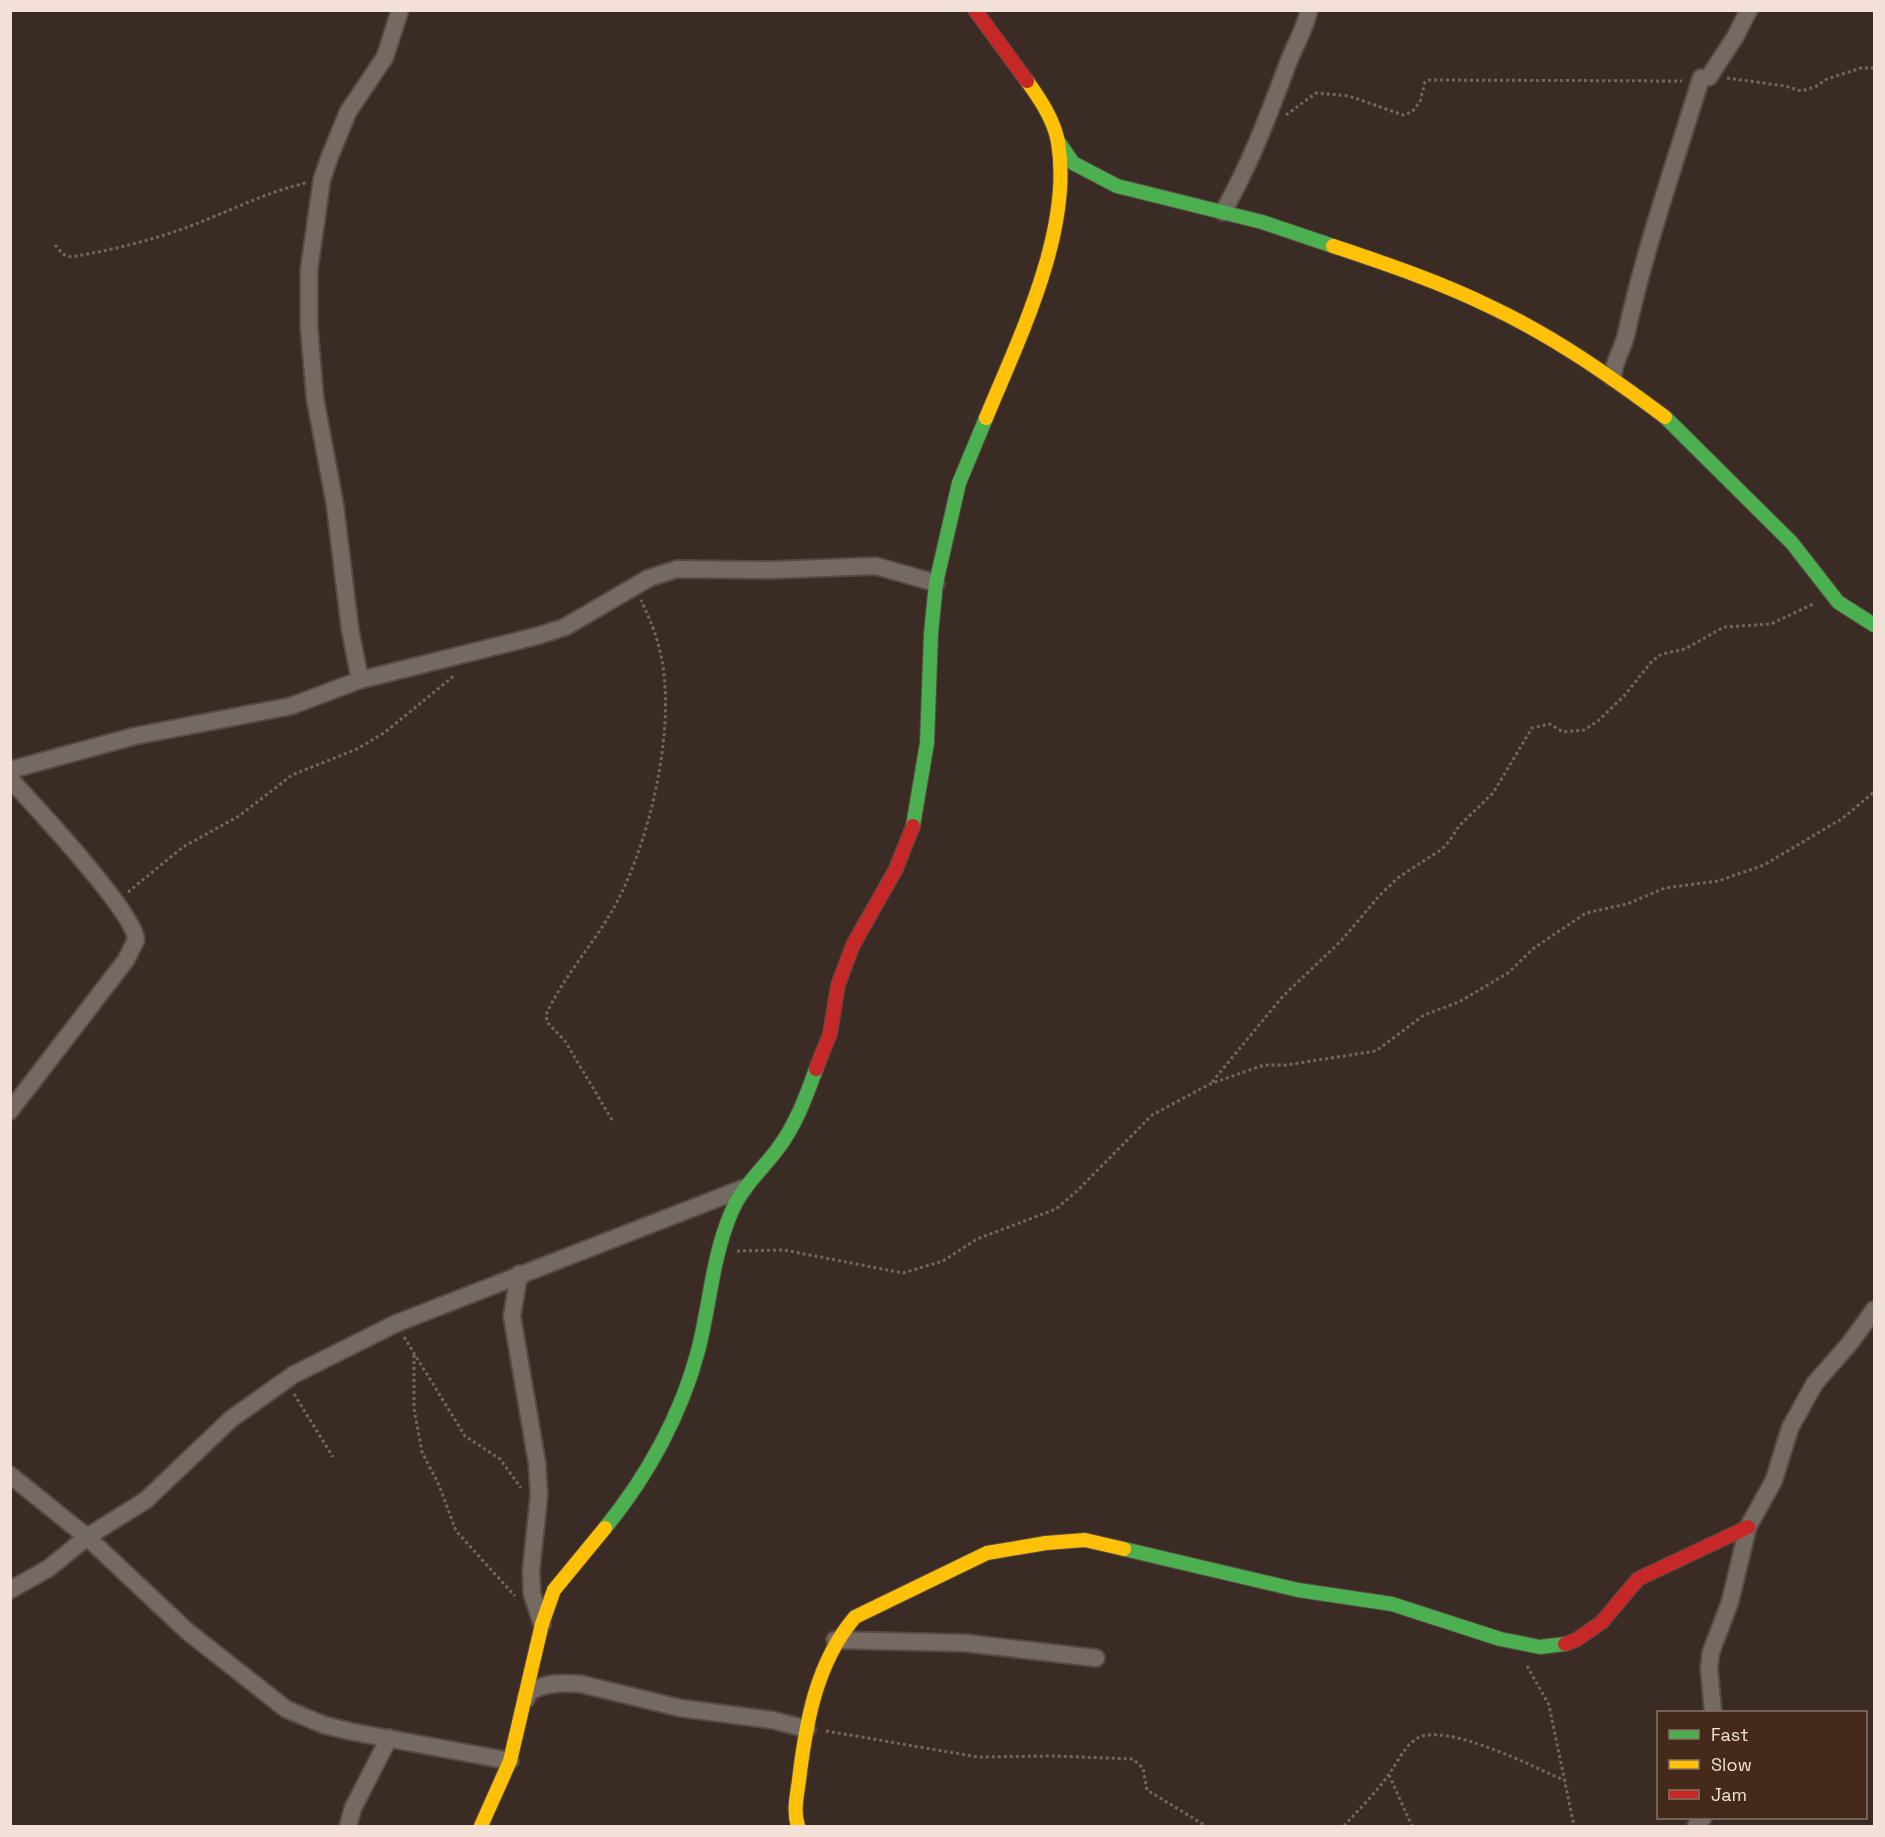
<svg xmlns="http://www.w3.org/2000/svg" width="1885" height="1837" font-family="'Space Grotesk',sans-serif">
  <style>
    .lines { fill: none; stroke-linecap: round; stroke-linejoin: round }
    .street-casing { stroke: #564a43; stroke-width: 20 }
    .fast-casing { stroke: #564a43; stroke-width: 16 }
    .slow-casing { stroke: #564a43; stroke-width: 16 }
    .jam-casing { stroke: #564a43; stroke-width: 16 }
    .path { stroke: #716760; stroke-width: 3; stroke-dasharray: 3 3; stroke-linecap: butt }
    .street { stroke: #746963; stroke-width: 16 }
    .fast { stroke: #4caf50; stroke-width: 14 }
    .slow { stroke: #ffc107; stroke-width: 14 }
    .jam { stroke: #c62828; stroke-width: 14 }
  </style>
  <rect width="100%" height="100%" fill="#3a2c24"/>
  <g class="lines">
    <g class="street-casing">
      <path id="street" d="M1709,77L1735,37L1749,10
        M1223,212C1250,165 1269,114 1288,63C1295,45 1305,29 1309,10
        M1613,378C1613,362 1622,351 1626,335C1645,248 1675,163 1701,78
        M360,680L350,629L335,505L315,398L309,327V270L322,179L330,156L348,112L385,57L400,10
        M10,770L135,736L291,706L360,680L537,636L565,627L649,578L677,569L770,570L876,566L936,583
        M10,779C33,804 135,913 136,940L126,960L10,1111
        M519,1274L512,1316L537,1463L539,1495L531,1571L532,1594L542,1624
        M10,1475L87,1537L187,1631L286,1709L324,1725L353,1732L510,1761
        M10,1590L49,1568L87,1537L146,1500L231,1419L293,1375L397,1323L744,1188
        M835,1640L965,1643L1096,1658
        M526,1699L530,1691C548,1683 561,1682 581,1684L680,1708L772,1720L807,1729
        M1713,1712L1709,1668L1711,1652L1730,1602L1748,1527L1774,1480L1790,1428L1815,1383L1850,1343L1874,1310
        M348,1826L353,1808L389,1738
        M1696,1826L1703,1818"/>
    </g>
    <g class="fast-casing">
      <path id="fast" d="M1058,141L1073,163L1117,186L1262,222L1333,246
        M1665,417L1792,543L1838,602L1874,625
        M913,826L927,743L931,634L936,583L959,483L986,418
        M605,1528C647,1477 681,1415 698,1351C710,1305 712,1258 731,1213C741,1188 760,1172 776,1151C795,1127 806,1097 816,1069
        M1124,1549L1298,1590L1392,1604L1500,1639L1540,1647L1565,1644"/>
    </g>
    <g class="slow-casing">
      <path id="slow" d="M1333,246C1387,264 1440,282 1491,307C1553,336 1610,376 1665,417
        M986,418C1019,338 1073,230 1058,142C1054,120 1040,99 1027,81
        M481,1826L510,1761L542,1624L554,1590L605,1528
        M798,1826C793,1811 797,1796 799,1780C806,1722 816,1663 855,1617L987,1553L1046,1543L1085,1540L1124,1549"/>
    </g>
    <g class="jam-casing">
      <path id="jam" d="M975,10L1027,81
        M816,1069L830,1034L838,985L853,945L896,869L913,826
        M1565,1644L1576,1640L1602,1622L1638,1579L1748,1527"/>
    </g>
    <path class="path" d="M1727,78L1785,86L1801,91L1815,87L1827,79L1861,68H1874
      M1286,115L1316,93L1349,96L1403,115L1412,112L1420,102L1425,82L1429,80L1682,81
      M55,245L63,254L71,257C112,250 154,240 193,225C230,211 266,192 306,183
      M128,892L183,847L239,816L292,775L357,749L384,733L455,675
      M1212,1082L1283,996L1341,941L1380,895L1399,877L1442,849L1450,840L1459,826L1493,793L1532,728L1550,724L1563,732L1584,730L1598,721L1624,696L1652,661L1662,654L1685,649L1724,627L1771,624L1815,603
      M612,1120L565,1041L547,1022L546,1015C560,982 593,944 612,911C650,845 679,721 659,647C655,631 648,615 641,600
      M737,1251L784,1250L903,1273L943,1261L977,1239L1056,1209L1077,1191L1152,1115L1210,1084L1264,1065H1286L1376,1051L1424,1015L1459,1002L1508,973L1534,948L1586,913L1627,904L1665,888L1718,881L1764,865L1843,818L1874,792
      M404,1337L465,1436L500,1459L521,1488
      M414,1355V1409L422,1452L439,1485L456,1531L515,1596
      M294,1394L333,1457
      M1527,1666L1549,1705L1574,1826
      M826,1731L978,1757L1054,1756L1133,1759L1143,1768L1147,1790L1206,1826
      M1389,1775L1412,1826
      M1344,1826C1359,1809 1376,1793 1389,1774C1398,1762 1404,1746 1418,1738C1446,1722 1536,1768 1566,1781"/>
    <use href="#street" class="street"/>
    <use href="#fast" class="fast"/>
    <use href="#slow" class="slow"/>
    <use href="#jam" class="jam"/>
  </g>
  <rect width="1885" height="1837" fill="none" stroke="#f3e1d7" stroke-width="24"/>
  <rect x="1657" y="1711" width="210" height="108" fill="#442a1a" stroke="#8a7366" stroke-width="1.5"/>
  <rect x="1669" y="1730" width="30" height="9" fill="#4caf50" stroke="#8a7366" stroke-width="1.5"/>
  <text x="1711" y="1741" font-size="18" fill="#f3e1d7">Fast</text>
  <rect x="1669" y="1760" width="30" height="9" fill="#ffc107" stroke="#8a7366" stroke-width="1.5"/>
  <text x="1711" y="1771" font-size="18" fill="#f3e1d7">Slow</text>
  <rect x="1669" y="1790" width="30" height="9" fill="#c62828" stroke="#8a7366" stroke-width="1.5"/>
  <text x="1711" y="1801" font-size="18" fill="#f3e1d7">Jam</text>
</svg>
